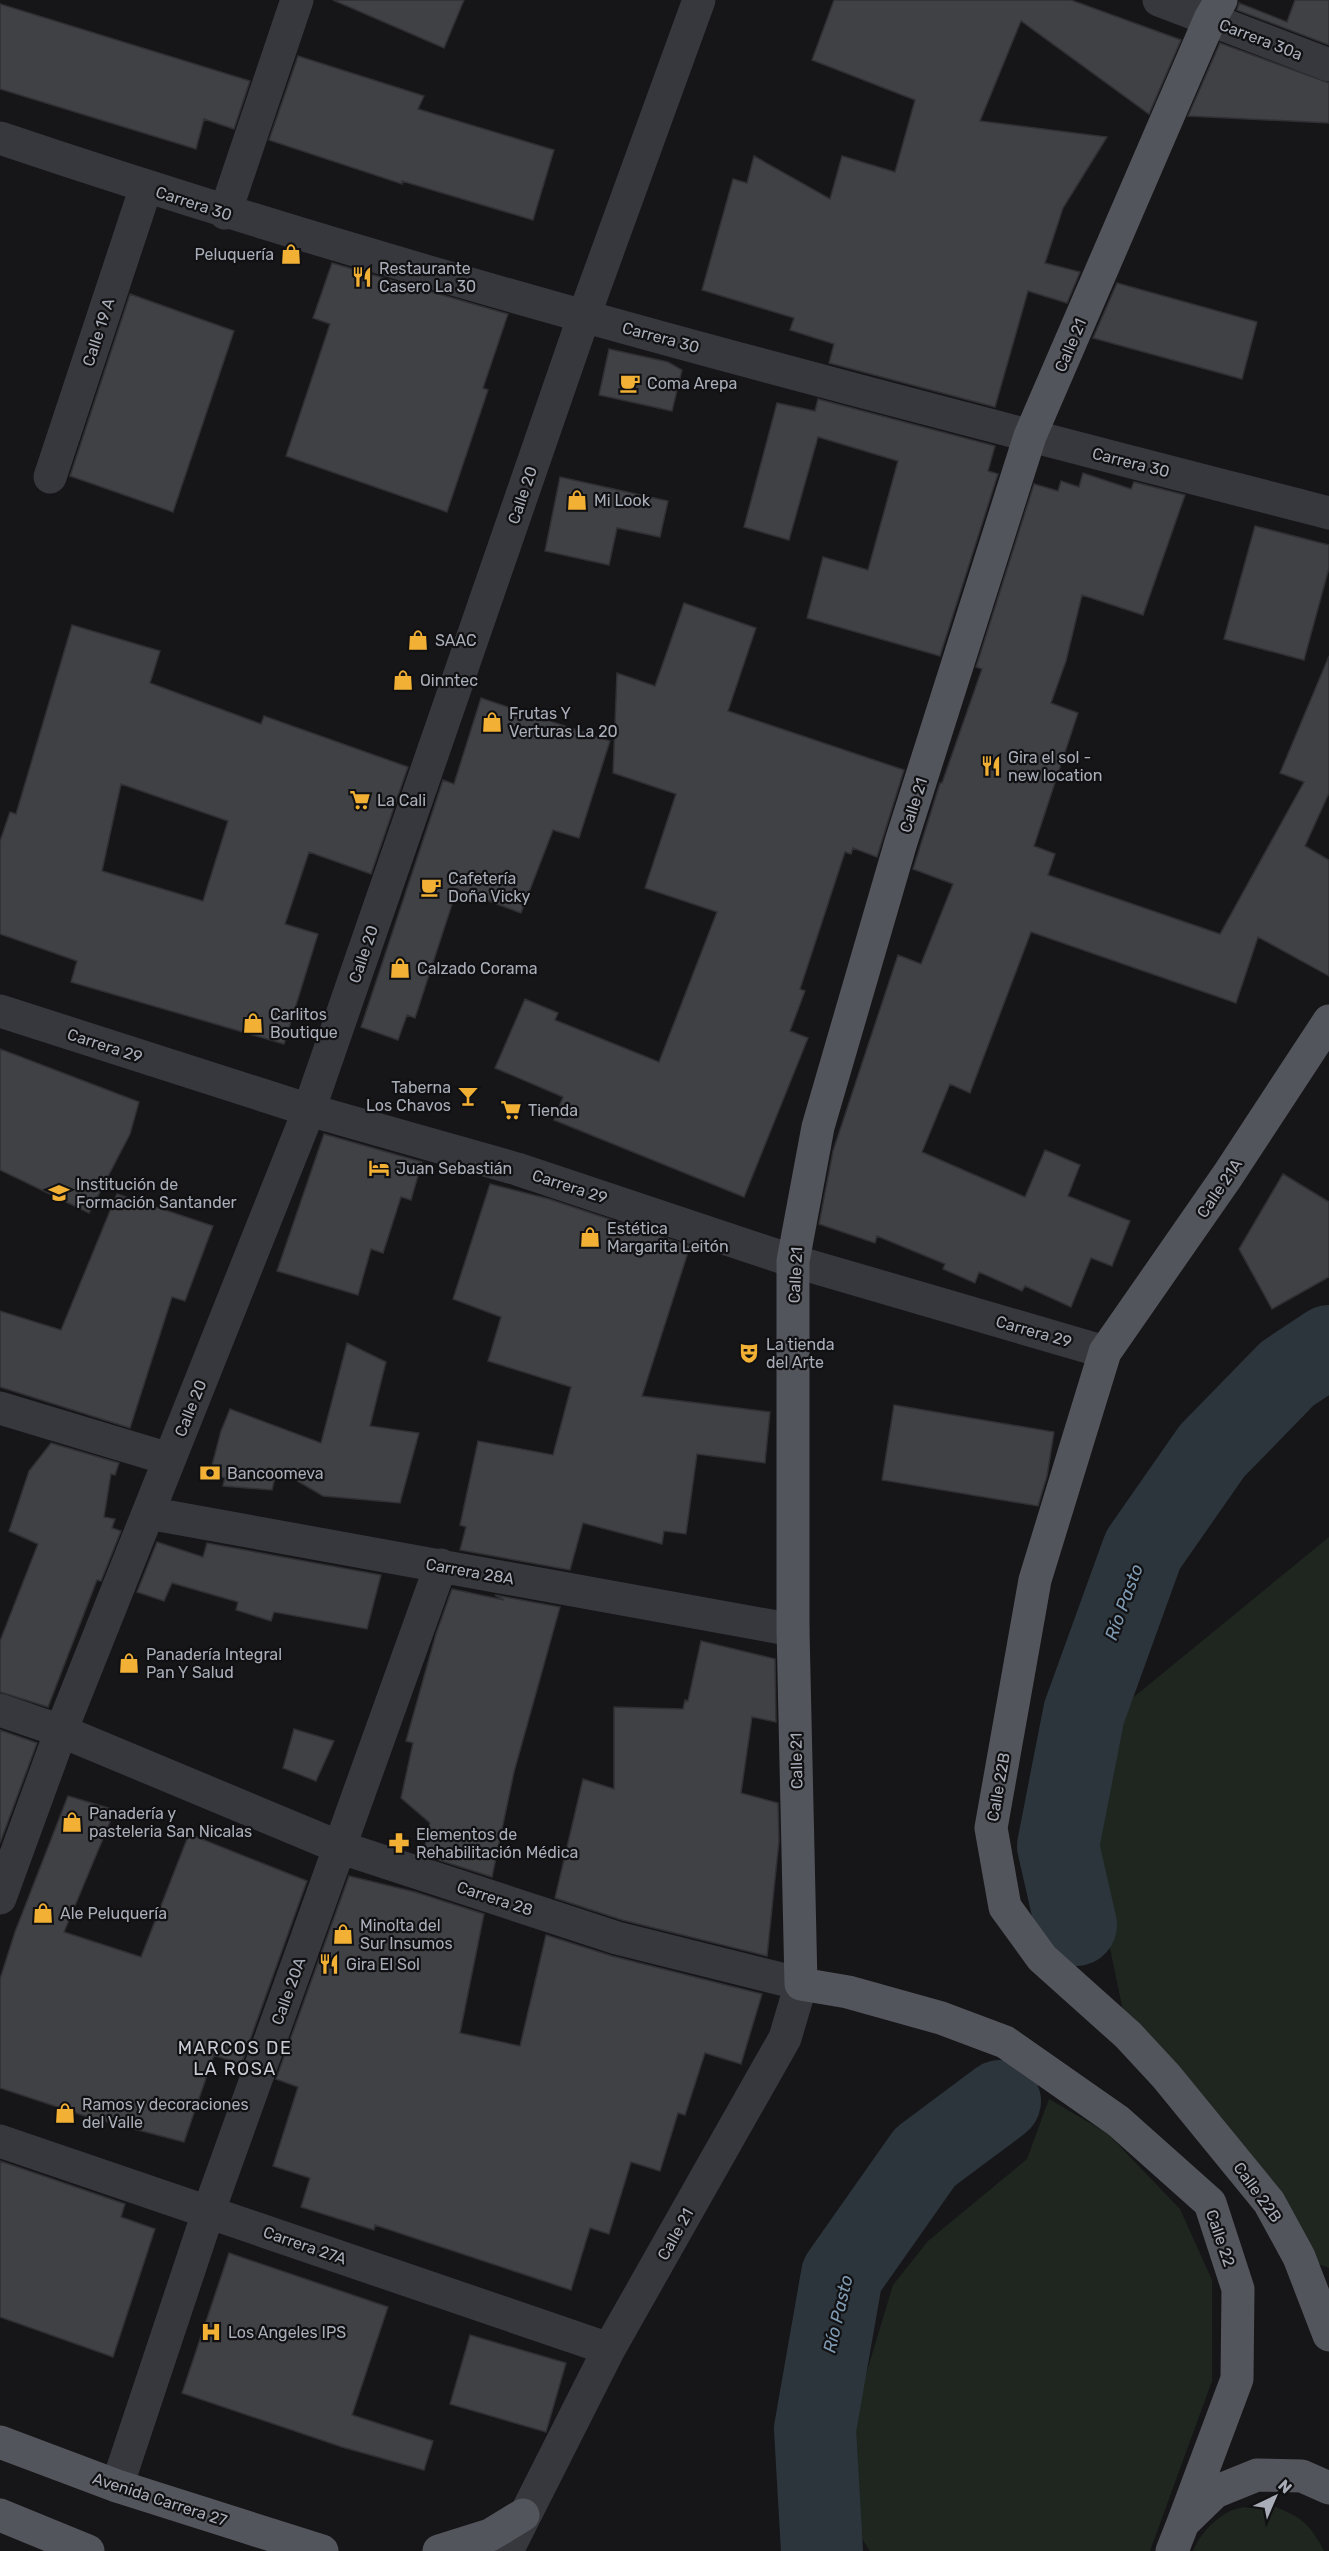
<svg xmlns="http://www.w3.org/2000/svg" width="1329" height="2551" font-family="Rubik,sans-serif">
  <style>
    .green { fill: #1e261f }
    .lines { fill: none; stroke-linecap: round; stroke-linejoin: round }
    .river { stroke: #2c353c; stroke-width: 82 }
    .building { fill: #404145; stroke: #303034; stroke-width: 1.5; fill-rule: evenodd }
    .minor { stroke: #37383d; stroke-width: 33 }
    .major { stroke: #53555c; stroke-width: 33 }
    .labels { text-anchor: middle; stroke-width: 4.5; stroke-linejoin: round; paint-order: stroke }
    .street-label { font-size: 16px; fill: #a8adb8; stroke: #111113 }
    .poi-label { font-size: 16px; fill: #a8adb8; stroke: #111113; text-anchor: start }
    .water-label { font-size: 18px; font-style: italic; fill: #7f9bb3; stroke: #111113 }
    .neighbourhood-label { font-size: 18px; letter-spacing: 1.5px; fill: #c9ccd4; stroke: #111113 }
  </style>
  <rect width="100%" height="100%" fill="#161618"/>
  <path class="green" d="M1329,1537V2268L1299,2257L1128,2035L1096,1881L1113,1714Z
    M1049,2099L1107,2133L1180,2209L1212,2280V2381L1150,2551H870L851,2522L845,2444L893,2285L928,2241L1027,2159Z
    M1273,2506C1302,2517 1310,2524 1324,2551H1193C1200,2533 1220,2512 1240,2508C1250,2506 1262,2507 1273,2506Z"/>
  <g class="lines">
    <path class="river" d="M1076,1925L1058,1846L1084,1713L1143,1550L1212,1451L1287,1374L1329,1346
      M822,2551L815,2429L842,2275L925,2157L1000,2101"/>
  </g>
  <path class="building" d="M333,0H464L444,48Z
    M834,0H1071L1181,40L1149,114L1021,21L980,121L1107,137L1063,208L1045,263L1080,272L1067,303L1028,291L995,407L829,363L834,344L790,330L794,318L702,290L733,179L747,183L754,156L830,199L842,156L895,172L915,100L812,60Z
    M1295,0H1329V45L1237,10L1239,3L1287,22Z
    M0,4L250,81L234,129L204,119L196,149L0,89Z
    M1220,43L1329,83V123L1188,116Z
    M298,56L424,96L418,109L554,150L533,220L402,181V184L269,140Z
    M332,263L508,314L483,388L488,390L447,512L286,456L330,324L313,318Z
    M1117,283L1257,322L1242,379L1093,338Z
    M130,294L234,331L173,512L70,476Z
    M609,349L668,362L682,370L672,411L599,395Z
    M818,399L995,446L988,471L998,474L940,656L807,618L823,557L868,570L898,461L818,437L789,540L744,527L777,403L815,411Z
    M1083,473L1131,489L1134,482L1185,495L1143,615L1082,595L1066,661L1051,703L1078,713L1034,846L1055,854L1048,875L1220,934L1304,782L1280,773L1329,656V793L1305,846L1329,860V976L1258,937L1236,1003L1031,932L970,1093L950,1084L922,1152L1025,1197L1045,1150L1080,1165L1068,1196L1130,1221L1112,1266L1091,1258L1071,1307L1025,1286L1022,1291L979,1272L975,1283L943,1269L945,1264L877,1236L875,1243L819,1224L833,1151L898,955L921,964L953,884L913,869L940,783H942L982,669L976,667L1034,484L1058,491L1061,481L1079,487Z
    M560,477L668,501L660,537L617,528L609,565L545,551Z
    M1255,526L1329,545V568L1304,660L1224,639Z
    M684,603L756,628L728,711L904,770L877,857L853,848L851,854L845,852L800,989L805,991L790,1031L808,1038L744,1197L554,1120L563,1097L495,1068L525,999L558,1013L555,1020L659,1062L717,912L645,888L676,794L613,773L617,673L655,686Z
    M72,625L160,651L150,683L261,724L264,716L408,767L371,874L309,852L285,924L318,934L284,1044L71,982L77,961L0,934V841L10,812L16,814ZM121,784L228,821L203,901L102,871Z
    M481,698L610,741L579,838L553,830L521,913L457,889L415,1018L407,1015L398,1040L361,1027L443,780L454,784Z
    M0,1049L139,1102L130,1134L89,1213L0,1170Z
    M324,1134L422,1162L411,1200L401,1197L383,1253L371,1249L358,1295L277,1271Z
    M1283,1174L1329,1202V1277L1272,1309L1239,1249Z
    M490,1184L549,1199L690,1246L642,1396L770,1412L765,1463L697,1454L686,1534L664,1531L662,1544L583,1523L570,1570L460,1550L466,1527L460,1525L478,1441L553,1455L571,1387L488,1361L501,1317L453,1299Z
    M117,1194L213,1226L185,1301L172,1297L130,1428L0,1387V1311L61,1330Z
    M347,1343L386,1362L370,1426L419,1433L400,1503L323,1496L277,1469L272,1490L223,1486L225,1478L210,1473L221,1431L230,1409L321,1443Z
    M894,1405L1054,1432L1047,1476L1038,1506L882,1480Z
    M51,1443L119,1463L115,1475L111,1474L104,1517L115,1519L112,1528L121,1531L101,1581L97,1580L48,1707L0,1692V1641L38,1544L9,1531L29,1471Z
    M157,1542L203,1557L207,1543L381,1575L367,1629L274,1612L271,1621L236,1610L238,1602L172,1583L164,1601L137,1592Z
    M452,1589L504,1600L495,1595L560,1607L514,1772L492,1877L423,1855L430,1823L401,1798L413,1743L406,1741L436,1634Z
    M701,1641L775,1659L776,1722L752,1717L741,1793L778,1803L779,1841L767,1956L622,1920L555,1898L583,1779L614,1789V1707L683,1709L685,1700L688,1701Z
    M294,1729L334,1741L316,1781L283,1768Z
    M0,1730L37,1743L0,1843Z
    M68,1796L115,1810L64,1932L141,1957L189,1834L307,1881L241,2065L214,2055L184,2142L85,2116L0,2088V1979L15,1932Z
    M349,1876L415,1892L484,1914L460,2033L520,2046L546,1935L612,1956L762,1994L741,2064L705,2053L685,2115L678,2113L660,2171L631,2162L609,2234L590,2228L571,2290L375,2225L374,2230L301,2207L310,2178L273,2166L298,2087L276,2079Z
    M0,2161L125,2204L121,2217L155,2229L113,2357L0,2317Z
    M229,2253L388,2307L352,2415L433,2441L424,2470L342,2447L182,2393Z
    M470,2335L566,2363L546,2432L450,2404Z"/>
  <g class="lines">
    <path class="minor" d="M1159,0L1329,65
      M0,138C436,285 883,398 1329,513
      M225,213L297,0
      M50,477L146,187
      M0,1011L309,1110L517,1169L793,1261L1105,1352
      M0,1408L169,1459
      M148,1513L793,1630
      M0,1710L61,1731L339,1847L617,1938L801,1984L785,2038L609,2349L507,2551
      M0,1898L61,1731L309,1110L584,316L699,0
      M0,2141L609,2349
      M117,2486L208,2213L441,1565"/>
    <path class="major" d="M1329,1021L1228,1175L1105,1352L1035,1580L991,1828L1005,1907L1042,1958L1128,2035L1166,2076L1269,2202L1299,2257L1329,2335
      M0,2442L117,2486L322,2551
      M0,2515L88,2551
      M1183,2523L1237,2379L1238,2289L1210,2203L1118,2121L1005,2042L941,2018L848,1992L801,1984L793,1630V1261L818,1127L901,842L1030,436L1210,19L1221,0
      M439,2551L490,2535L523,2515
      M1172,2551L1183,2523L1215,2492L1257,2475L1302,2476L1329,2488"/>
  </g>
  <defs>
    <g id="shop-bare" transform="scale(1.62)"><path d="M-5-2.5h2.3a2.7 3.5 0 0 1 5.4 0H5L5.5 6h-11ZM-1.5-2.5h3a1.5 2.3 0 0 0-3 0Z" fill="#f2b134" stroke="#111113" stroke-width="2.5" paint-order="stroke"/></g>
    <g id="restaurant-bare" transform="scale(1.62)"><path d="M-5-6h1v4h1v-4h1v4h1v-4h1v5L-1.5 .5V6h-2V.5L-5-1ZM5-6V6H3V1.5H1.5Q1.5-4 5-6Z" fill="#f2b134" stroke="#111113" stroke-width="2.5" paint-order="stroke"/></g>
    <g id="cafe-bare" transform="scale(1.62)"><path d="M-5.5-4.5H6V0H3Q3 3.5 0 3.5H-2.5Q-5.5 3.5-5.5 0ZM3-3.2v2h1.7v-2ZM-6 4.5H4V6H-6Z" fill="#f2b134" stroke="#111113" stroke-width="2.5" paint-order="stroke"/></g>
    <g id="supermarket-bare" transform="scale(1.62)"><path d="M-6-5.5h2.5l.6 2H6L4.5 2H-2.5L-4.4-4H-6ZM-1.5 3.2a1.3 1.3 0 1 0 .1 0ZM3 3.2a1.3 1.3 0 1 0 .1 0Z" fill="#f2b134" stroke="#111113" stroke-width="2.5" paint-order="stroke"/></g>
    <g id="bar-bare" transform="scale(1.62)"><path d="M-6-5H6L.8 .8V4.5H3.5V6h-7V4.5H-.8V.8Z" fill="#f2b134" stroke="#111113" stroke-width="2.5" paint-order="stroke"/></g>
    <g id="hotel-bare" transform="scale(1.62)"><path d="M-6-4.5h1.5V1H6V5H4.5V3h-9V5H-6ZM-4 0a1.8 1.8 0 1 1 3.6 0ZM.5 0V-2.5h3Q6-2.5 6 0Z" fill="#f2b134" stroke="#111113" stroke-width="2.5" paint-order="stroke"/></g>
    <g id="school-bare" transform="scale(1.62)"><path d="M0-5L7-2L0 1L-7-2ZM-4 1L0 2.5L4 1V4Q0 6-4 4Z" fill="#f2b134" stroke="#111113" stroke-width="2.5" paint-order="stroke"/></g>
    <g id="theatre-bare" transform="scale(1.62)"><path d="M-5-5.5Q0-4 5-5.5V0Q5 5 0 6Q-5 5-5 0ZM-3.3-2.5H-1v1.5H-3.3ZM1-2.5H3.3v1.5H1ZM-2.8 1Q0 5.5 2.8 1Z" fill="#f2b134" stroke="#111113" stroke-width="2.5" paint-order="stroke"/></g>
    <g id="bank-bare" transform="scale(1.62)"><path d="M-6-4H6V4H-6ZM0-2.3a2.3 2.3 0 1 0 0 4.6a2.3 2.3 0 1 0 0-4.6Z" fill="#f2b134" stroke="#111113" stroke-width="2.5" paint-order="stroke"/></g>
    <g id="pharmacy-bare" transform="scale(1.62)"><path d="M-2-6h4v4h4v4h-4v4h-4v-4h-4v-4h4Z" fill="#f2b134" stroke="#111113" stroke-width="2.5" paint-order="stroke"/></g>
    <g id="hospital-bare" transform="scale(1.62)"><path d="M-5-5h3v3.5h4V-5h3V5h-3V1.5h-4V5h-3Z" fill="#f2b134" stroke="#111113" stroke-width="2.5" paint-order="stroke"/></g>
  </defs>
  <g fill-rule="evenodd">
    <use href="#shop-bare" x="291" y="254"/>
    <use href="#restaurant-bare" x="362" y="277"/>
    <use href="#cafe-bare" x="630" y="383"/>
    <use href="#shop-bare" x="577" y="500"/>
    <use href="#shop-bare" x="418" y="640"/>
    <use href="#shop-bare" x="403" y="680"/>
    <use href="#shop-bare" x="492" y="722"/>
    <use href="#restaurant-bare" x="991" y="766"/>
    <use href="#supermarket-bare" x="360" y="800"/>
    <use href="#cafe-bare" x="431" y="887"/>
    <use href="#shop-bare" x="400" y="968"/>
    <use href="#shop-bare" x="253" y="1023"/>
    <use href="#bar-bare" x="468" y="1096"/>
    <use href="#supermarket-bare" x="511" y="1110"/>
    <use href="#hotel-bare" x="379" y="1168"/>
    <use href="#school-bare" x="59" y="1193"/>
    <use href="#shop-bare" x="590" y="1237"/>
    <use href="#theatre-bare" x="749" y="1353"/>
    <use href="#bank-bare" x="210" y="1473"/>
    <use href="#shop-bare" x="129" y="1663"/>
    <use href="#shop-bare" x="72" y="1822"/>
    <use href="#pharmacy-bare" x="399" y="1843"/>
    <use href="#shop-bare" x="43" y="1913"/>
    <use href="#shop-bare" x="343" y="1934"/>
    <use href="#restaurant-bare" x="329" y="1964"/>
    <use href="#shop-bare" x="65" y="2113"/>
    <use href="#hospital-bare" x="211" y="2332"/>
  </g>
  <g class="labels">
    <g class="street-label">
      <text transform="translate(1261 39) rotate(21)" y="6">Carrera 30a</text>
      <text transform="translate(194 203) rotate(18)" y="6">Carrera 30</text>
      <text transform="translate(98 332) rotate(-72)" y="6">Calle 19 A</text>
      <text transform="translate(661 337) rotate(15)" y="6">Carrera 30</text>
      <text transform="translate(1070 345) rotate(-67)" y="6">Calle 21</text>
      <text transform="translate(1131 462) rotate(14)" y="6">Carrera 30</text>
      <text transform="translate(522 495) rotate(-71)" y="6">Calle 20</text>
      <text transform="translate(913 805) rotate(-72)" y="6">Calle 21</text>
      <text transform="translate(363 954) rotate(-71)" y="6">Calle 20</text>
      <text transform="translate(105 1045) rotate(18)" y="6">Carrera 29</text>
      <text transform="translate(570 1186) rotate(18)" y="6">Carrera 29</text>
      <text transform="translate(1219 1188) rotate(-56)" y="6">Calle 21A</text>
      <text transform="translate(795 1275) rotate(-87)" y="6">Calle 21</text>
      <text transform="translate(1034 1331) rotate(16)" y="6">Carrera 29</text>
      <text transform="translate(190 1408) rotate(-68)" y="6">Calle 20</text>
      <text transform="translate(470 1571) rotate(10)" y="6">Carrera 28A</text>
      <text transform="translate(796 1761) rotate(-91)" y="6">Calle 21</text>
      <text transform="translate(998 1787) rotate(-80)" y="6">Calle 22B</text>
      <text transform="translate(495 1898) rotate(18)" y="6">Carrera 28</text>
      <text transform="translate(288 1991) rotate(-70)" y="6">Calle 20A</text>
      <text transform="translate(1258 2192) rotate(54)" y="6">Calle 22B</text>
      <text transform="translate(675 2234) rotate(-61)" y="6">Calle 21</text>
      <text transform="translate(1221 2238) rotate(71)" y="6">Calle 22</text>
      <text transform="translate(305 2245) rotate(19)" y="6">Carrera 27A</text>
      <text transform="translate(160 2499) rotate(18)" y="6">Avenida Carrera 27</text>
    </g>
    <g class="poi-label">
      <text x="274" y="260" text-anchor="end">Peluquería</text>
      <text x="379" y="274">Restaurante<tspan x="379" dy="18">Casero La 30</tspan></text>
      <text x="647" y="389">Coma Arepa</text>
      <text x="594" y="506">Mi Look</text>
      <text x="435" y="646">SAAC</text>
      <text x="420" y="686">Oinntec</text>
      <text x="509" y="719">Frutas Y<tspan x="509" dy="18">Verturas La 20</tspan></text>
      <text x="1008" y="763">Gira el sol -<tspan x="1008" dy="18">new location</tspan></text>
      <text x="377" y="806">La Cali</text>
      <text x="448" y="884">Cafetería<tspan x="448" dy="18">Doña Vicky</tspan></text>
      <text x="417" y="974">Calzado Corama</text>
      <text x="270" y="1020">Carlitos<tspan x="270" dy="18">Boutique</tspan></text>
      <text x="451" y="1093" text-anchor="end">Taberna<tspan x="451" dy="18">Los Chavos</tspan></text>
      <text x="528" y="1116">Tienda</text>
      <text x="396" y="1174">Juan Sebastián</text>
      <text x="76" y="1190">Institución de<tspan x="76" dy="18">Formación Santander</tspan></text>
      <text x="607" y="1234">Estética<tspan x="607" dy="18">Margarita Leitón</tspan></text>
      <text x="766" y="1350">La tienda<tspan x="766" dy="18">del Arte</tspan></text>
      <text x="227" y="1479">Bancoomeva</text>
      <text x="146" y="1660">Panadería Integral<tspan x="146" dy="18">Pan Y Salud</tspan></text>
      <text x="89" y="1819">Panadería y<tspan x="89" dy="18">pasteleria San Nicalas</tspan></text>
      <text x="416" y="1840">Elementos de<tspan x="416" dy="18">Rehabilitación Médica</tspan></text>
      <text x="60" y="1919">Ale Peluquería</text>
      <text x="360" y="1931">Minolta del<tspan x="360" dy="18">Sur Insumos</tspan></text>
      <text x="346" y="1970">Gira El Sol</text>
      <text x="82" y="2110">Ramos y decoraciones<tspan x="82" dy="18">del Valle</tspan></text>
      <text x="228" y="2338">Los Angeles IPS</text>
    </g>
    <g class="water-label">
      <text transform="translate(1124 1602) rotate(-70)" y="6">Río Pasto</text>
      <text transform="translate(838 2314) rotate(-77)" y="6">Río Pasto</text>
    </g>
    <g class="neighbourhood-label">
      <text x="235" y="2054">MARCOS DE<tspan x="235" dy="21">LA ROSA</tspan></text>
    </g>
  </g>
  <g transform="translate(1275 2497) rotate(44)" stroke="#111113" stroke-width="4.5" paint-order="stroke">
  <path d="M0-4.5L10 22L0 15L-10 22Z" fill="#a8adb8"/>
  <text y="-9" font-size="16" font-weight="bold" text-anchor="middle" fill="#a8adb8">N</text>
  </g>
</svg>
